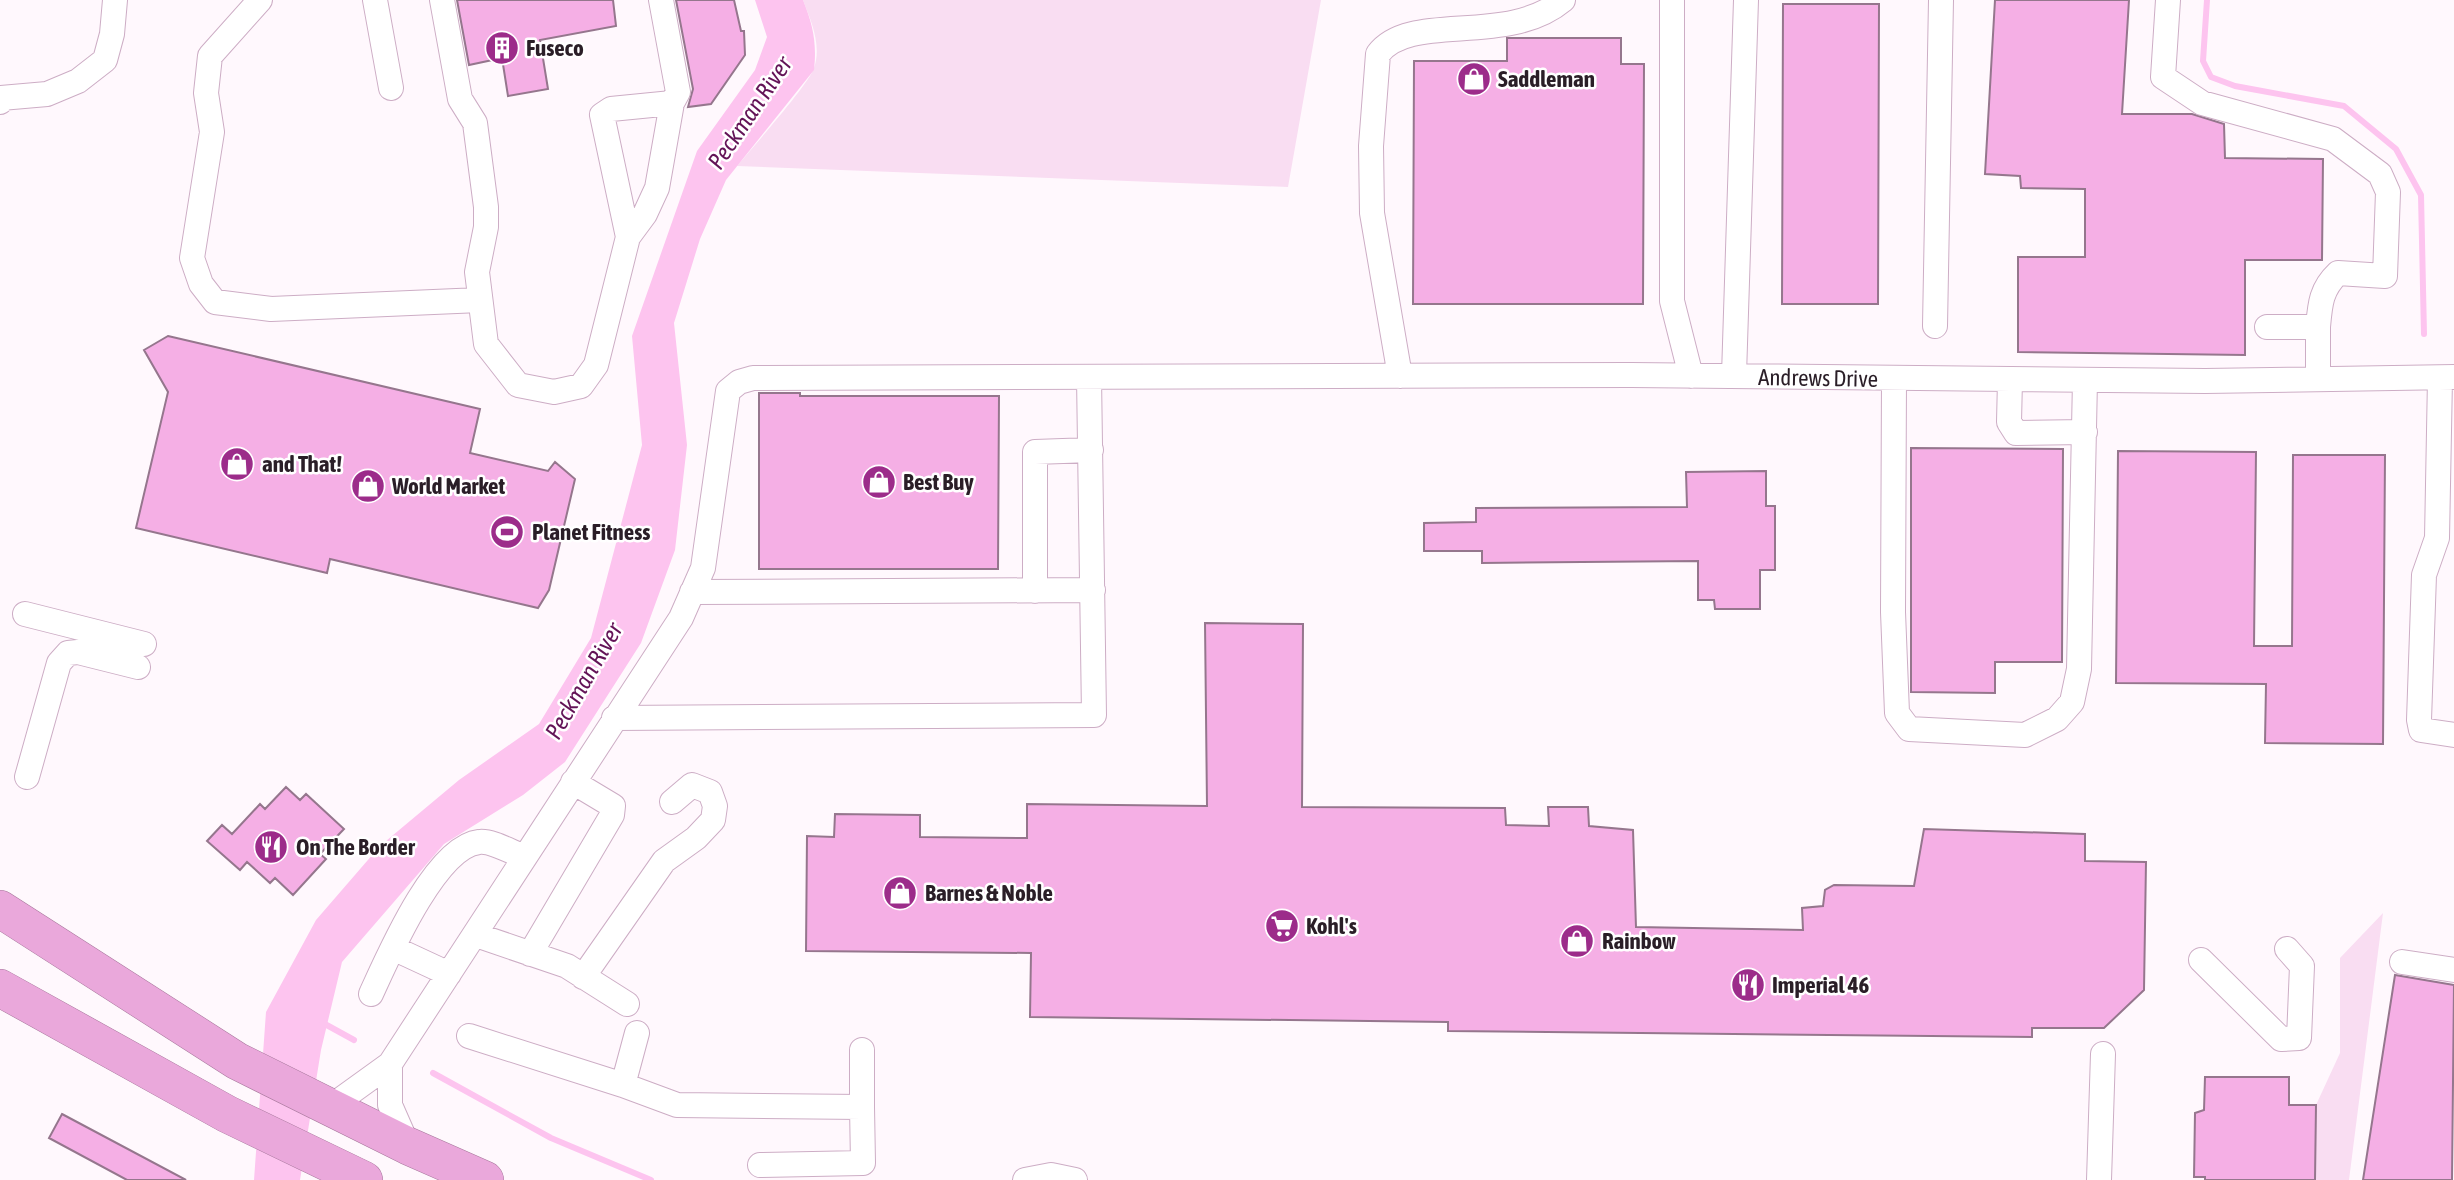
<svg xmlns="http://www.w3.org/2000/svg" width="2454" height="1180" font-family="'Asap Condensed',sans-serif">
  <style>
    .green { fill: #f9ddf2 }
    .water { fill: #fdc4ef }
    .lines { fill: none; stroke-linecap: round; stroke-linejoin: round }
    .stream { stroke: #fdc4ef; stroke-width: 6 }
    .building { fill: #f5afe5; stroke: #95768d; stroke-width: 2 }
    .minor-casing { stroke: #cdadc5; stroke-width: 26 }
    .highway-casing { stroke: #a7789c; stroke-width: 38 }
    .minor { stroke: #fff; stroke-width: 24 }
    .highway { stroke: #eaa8db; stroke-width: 37 }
    .labels { text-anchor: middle; stroke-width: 5; stroke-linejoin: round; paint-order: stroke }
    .poi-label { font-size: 23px; font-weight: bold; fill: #2a1e27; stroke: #fff; text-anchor: start }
    .street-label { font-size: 23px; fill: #2a1e27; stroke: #fff }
    .water-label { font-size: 24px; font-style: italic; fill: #631357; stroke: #fff }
  </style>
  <rect width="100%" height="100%" fill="#fff8fd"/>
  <path class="green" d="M803,0H1321L1288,187L737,166C752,148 809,84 814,68C822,45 811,21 803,0Z
    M2383,913L2349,1180H2315L2316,1105L2340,1053V958Z"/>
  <path class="water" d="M755,0H803C813,25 817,43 814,70L726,180L700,239L674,323L687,445L675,550L641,643L565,762L523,795L444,844L342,962L321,1050L300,1180H254L266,1012L316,920L380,846L459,780L539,724L591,638L642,445L632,336L697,151L755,70L767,37Z"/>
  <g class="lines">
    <path class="stream" d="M2207,0L2203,61L2211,77L2235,86L2344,106L2396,149L2421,195L2424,334
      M323,1023L354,1040
      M433,1073L551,1138L651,1180"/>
  </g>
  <path class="building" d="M457,0H613L616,26L540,40L548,89L508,96L502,58L469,65Z
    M676,0H734L741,31H744L745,55L711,104L688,107L693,89Z
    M1995,0H2129L2122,114H2192L2224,124L2225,158L2323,159L2322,260H2245V355L2018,352V257H2085V189L2021,188L2020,176L1985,174Z
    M1783,4H1879L1878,304H1782Z
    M1507,38H1621V64H1644L1643,304H1413L1414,61H1507Z
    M168,336L480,409L470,453L548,471L555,462L575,479L549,590L538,608L330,559L327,573L136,528L168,392L144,350Z
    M759,393H800V396H999L998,569H759Z
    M1911,448L2063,449L2062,662H1995V693L1911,692Z
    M2118,451L2256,452L2254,646H2292L2293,455H2385L2383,744L2265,743L2266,684L2116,683Z
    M1766,471V506H1775V570H1760V609H1715L1714,600H1698V561L1482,563V551H1424V523L1476,522V508L1687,507L1686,472Z
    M1205,623L1303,624L1302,807L1505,808L1506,825L1549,826L1548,807H1588L1589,826L1633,830L1636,927L1803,930L1802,908L1823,906L1825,890L1834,885L1914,886L1924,829L2085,834V861L2146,862L2144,990L2104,1028H2032V1037L1448,1031V1022L1030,1017L1031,953L806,951L807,836L834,837L835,814L920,815V837L1027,838V804L1207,806Z
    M286,787L300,800L306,794L344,829L320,854L326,859L293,895L275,878L270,883L247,862L240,870L207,841L222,825L232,834L260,804L265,809Z
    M2395,975L2454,985L2452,1180H2363Z
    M2205,1077H2289V1105H2316L2315,1180H2205V1177H2194L2195,1113L2204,1110Z
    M62,1114L186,1180H127L49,1138Z"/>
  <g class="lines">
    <g class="minor-casing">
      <path id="minor" d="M260,0L210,56L206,93L212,132L192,258L201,284L215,302L271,309L480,300
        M375,0L391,88
        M442,0L460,99L475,123L486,207V227L477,272L486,344L518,385L554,392L581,386L596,365L628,237L645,214L657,188L672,103L678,92L661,0
        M1672,0V301L1691,376
        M2168,0L2163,77L2202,103L2333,139L2380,174L2388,192L2385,276L2338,273C2321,289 2320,304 2318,327H2267
        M0,102L1,98L47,94L78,81L105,60L112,34L115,0
        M628,237L602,115L611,109L672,103
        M1935,326L1941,0
        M1734,375L1746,0
        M1400,376L1372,213L1371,146L1378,54C1410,11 1507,47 1563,0
        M2440,378L2437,538L2424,575L2419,720L2421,730L2454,735
        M1894,379L1893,612L1897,713L1909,729L2025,735L2057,719L2072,702L2079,669L2085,380
        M2318,379V327
        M2010,380L2009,422L2016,433L2085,432
        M1035,591V452L1091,450
        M692,592L1093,590
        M25,614L144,644
        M614,718L1094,715L1089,377
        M27,777L59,663L68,653L78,652L138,667
        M476,935L567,966L627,1004
        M393,948L449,974
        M530,954L612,815L613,806L573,782
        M2201,960L2281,1039L2299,1038L2302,966L2287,949
        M2402,962L2454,970
        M583,977L664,861L696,838L713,820L715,806L710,792L692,785L672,802
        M371,994C388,957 435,847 479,842C491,840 513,853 525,857
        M637,1033L623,1085L677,1105L862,1107L863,1163L760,1165
        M469,1036L623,1085
        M862,1050V1107
        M390,1064V1105L408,1146
        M329,1108L390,1064L681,618L703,568L728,391L739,382L753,378L1631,375L2205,381L2454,377
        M1025,1180L1051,1175L1075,1180
        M2099,1180L2103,1054"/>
    </g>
    <g class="highway-casing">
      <path id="highway" d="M0,909L237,1061L408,1146L485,1180
        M0,988L227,1114L364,1180"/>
    </g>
    <use href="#minor" class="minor"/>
    <use href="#highway" class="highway"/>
  </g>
  <defs>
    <g id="building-disc" transform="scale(1.75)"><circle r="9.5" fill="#9c2c8a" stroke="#fff"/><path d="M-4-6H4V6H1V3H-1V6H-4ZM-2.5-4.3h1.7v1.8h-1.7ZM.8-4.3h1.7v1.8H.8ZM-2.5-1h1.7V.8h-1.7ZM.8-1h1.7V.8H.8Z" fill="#fff"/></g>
    <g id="shop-disc" transform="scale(1.75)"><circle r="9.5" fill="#9c2c8a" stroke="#fff"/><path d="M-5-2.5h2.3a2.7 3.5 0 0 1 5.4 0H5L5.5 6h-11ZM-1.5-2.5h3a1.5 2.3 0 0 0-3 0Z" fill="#fff"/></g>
    <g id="stadium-disc" transform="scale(1.75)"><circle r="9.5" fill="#9c2c8a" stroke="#fff"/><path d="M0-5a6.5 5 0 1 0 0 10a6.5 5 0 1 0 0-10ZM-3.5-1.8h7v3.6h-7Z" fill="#fff"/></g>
    <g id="restaurant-disc" transform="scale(1.75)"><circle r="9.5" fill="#9c2c8a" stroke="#fff"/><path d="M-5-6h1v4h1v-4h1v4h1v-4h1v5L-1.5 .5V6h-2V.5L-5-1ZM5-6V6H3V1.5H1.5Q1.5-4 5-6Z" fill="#fff"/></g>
    <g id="supermarket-disc" transform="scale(1.75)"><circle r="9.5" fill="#9c2c8a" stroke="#fff"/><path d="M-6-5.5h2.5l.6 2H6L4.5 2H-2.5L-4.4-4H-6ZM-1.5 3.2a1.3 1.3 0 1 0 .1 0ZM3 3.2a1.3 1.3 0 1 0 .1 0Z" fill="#fff"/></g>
  </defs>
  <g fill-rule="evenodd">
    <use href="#building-disc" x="502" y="48"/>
    <use href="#shop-disc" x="1474" y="79"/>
    <use href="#shop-disc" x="237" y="464"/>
    <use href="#shop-disc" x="879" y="482"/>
    <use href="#shop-disc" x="368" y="486"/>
    <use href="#stadium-disc" x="507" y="532"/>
    <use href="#restaurant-disc" x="271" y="847"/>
    <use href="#shop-disc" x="900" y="893"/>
    <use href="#supermarket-disc" x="1282" y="926"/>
    <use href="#shop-disc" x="1577" y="941"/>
    <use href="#restaurant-disc" x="1748" y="985"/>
  </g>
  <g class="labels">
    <g class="poi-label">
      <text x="526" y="56">Fuseco</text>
      <text x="1498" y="87">Saddleman</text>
      <text x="262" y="472">and That!</text>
      <text x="903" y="490">Best Buy</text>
      <text x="392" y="494">World Market</text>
      <text x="532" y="540">Planet Fitness</text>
      <text x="296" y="855">On The Border</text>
      <text x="925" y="901">Barnes &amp; Noble</text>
      <text x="1306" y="934">Kohl's</text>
      <text x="1602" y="949">Rainbow</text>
      <text x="1772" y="993">Imperial 46</text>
    </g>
    <g class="street-label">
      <text transform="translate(1818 378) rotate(1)" y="8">Andrews Drive</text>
    </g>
    <g class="water-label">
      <text transform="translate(750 113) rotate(-56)" y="8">Peckman River</text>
      <text transform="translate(584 681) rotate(-60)" y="8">Peckman River</text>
    </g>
  </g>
</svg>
